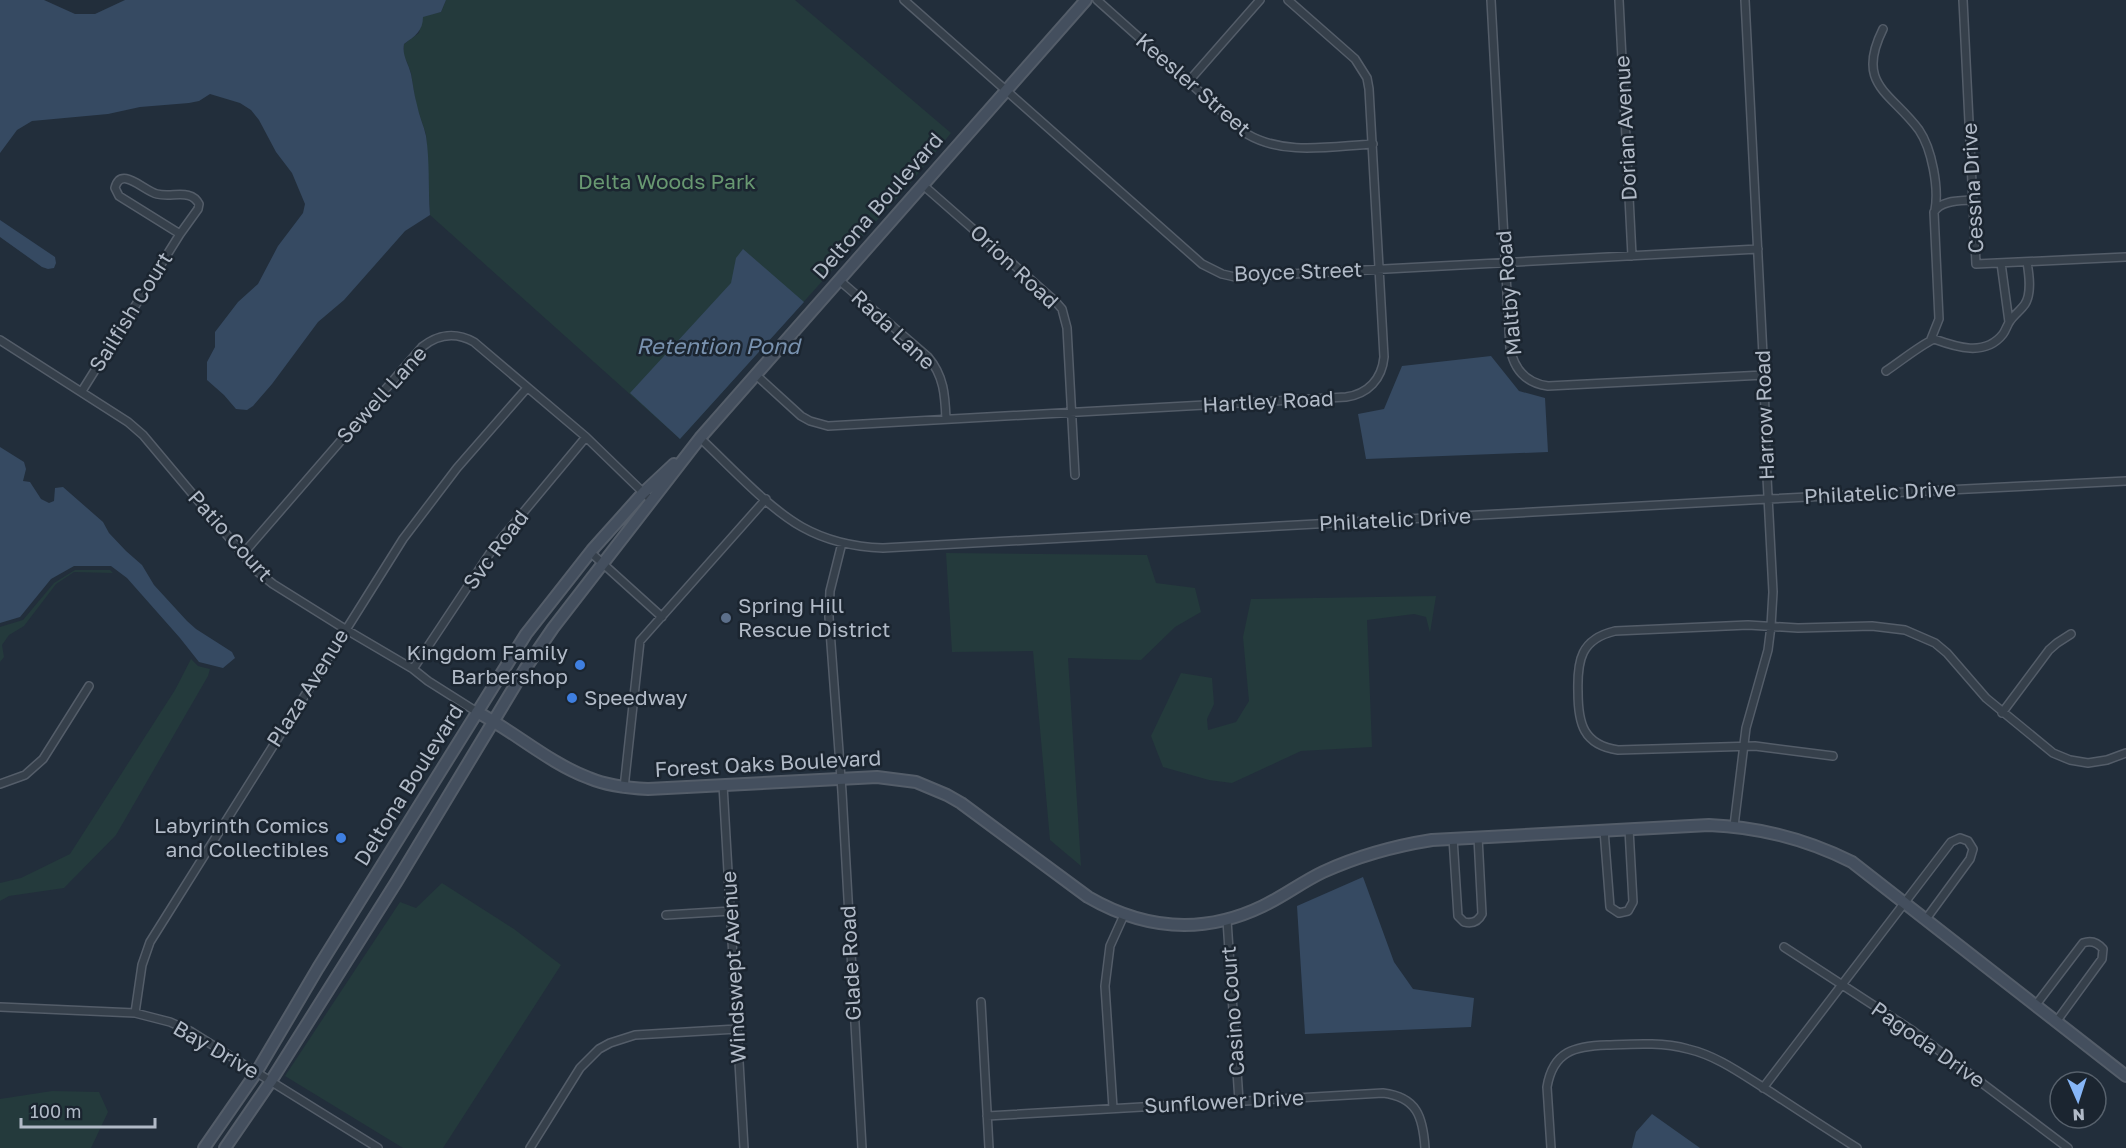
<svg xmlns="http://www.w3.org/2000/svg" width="2126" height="1148" font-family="'Golos Text',sans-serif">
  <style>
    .green { fill: #243a3c }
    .water { fill: #364a62 }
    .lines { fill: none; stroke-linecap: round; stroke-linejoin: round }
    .minor-casing { stroke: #545d69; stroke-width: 10 }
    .secondary-casing { stroke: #545d69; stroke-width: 14 }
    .minor { stroke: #36404b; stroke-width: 7 }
    .secondary { stroke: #444f5e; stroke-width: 10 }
    .service-dot { fill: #5c6f8a; stroke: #1b2530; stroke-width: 2 }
    .shop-dot { fill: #3f7fe0; stroke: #1b2530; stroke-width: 2 }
    .labels { text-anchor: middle; stroke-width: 5; stroke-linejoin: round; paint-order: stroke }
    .street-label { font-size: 21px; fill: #b1bac7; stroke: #1b2530 }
    .park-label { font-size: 21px; fill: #689871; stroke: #1b2530 }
    .poi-label { font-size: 21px; fill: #b1bac7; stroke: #1b2530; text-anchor: start }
    .water-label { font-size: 22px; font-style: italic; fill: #7992af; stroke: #1b2530 }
  </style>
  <rect width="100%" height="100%" fill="#222e3b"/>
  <path class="green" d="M446,0H795L951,133L908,186L680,439L430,215L426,134L416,105L411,73L407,62L403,56L404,44L419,33L423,16L441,12Z
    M946,553L1147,555L1156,583L1195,588L1201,612L1175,627L1141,660L1068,658L1081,866L1050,840L1033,651L952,652Z
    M75,570H110L113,573L74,572L56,584L24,626L9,635L2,645L4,657L0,662V627L23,620L54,583Z
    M1436,596L1430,633L1426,617L1414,614L1367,620L1372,747L1301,751L1232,783L1209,780L1163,767L1151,736L1181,673L1212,678L1214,704L1207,719L1208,730L1236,722L1249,701L1243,637L1251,599Z
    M191,659L198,666L210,669L208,676L116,835L64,888L9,896L0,901V883L21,878L70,854L175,690Z
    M442,883L514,929L561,965L443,1148H403L285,1076L400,902L416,908Z
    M52,1091L99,1092L108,1112L91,1148H0V1099Z"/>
  <path class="water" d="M0,0H44L75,14H95L125,0H446L441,12L423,17C423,31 415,36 404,44C402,56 408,62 411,74C413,84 414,95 417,105C419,116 424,126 426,136C430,163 428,188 430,215L405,231L344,300L318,322L272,384L253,406L247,410L236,409L224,395L207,380V362L215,347V332L238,302L258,284L278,246L303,213L305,204L292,173L276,152L259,120L251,110L240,103L210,94L199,101L189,103L140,107L108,114L32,121L17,130L0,153Z
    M0,220L55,257L56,263L54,268L48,269L42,267L0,237Z
    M743,249L804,302L680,439L630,393L731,283L736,258Z
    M1491,356L1519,391L1545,398L1548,452L1366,459L1358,414L1384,409L1402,366Z
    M0,447L24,462L26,469L23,481L30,482L41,499L49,503L54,501L55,488L63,487L103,522L109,533L126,551L142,565L154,585L187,621L196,629L232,652L235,658L223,668L199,662L180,638L127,578L111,566H74L51,579L20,617L0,623Z
    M1363,877L1394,962L1413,989L1474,998L1471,1027L1305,1034L1297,906Z
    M1652,1114L1700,1148H1632L1636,1132Z"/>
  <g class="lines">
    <g class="minor-casing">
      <path id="minor" d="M904,0L1202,264L1222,274L1235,277L1758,249
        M1097,0L1247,134C1284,156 1332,146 1373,144
        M1491,0L1510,348C1514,369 1526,383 1548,386L1764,375
        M1619,0L1632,256
        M1963,0L1976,264L2126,257
        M1883,29C1855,85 1891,92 1919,130C1932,149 1939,188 1935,210
        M1188,82L1260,0
        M923,185L1055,301L1062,309L1067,328L1075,475
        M2001,263L2009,322
        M839,280L928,357C944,376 945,395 946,419
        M1931,339L1939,319L1934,212C1941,200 1960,201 1973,200
        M0,340L128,422L143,435L258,572L273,584L345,629L413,669L428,681L477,712
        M1886,371C1901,361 1919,346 1934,339C1956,347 1985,357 2003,334C2006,330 2007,325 2010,321C2014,315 2021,310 2025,304C2032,293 2029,274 2027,262
        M756,375L801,416L810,421L828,426L1346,397C1368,394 1382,379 1384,357L1369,89L1367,78L1355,59L1288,0
        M82,391L180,234L198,209L199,204C191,188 172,198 157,194C144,191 121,165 115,188L119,196L180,234
        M700,438C730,466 768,508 802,527C827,541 855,547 883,548L1768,499L2126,481
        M842,543L830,591L829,617L842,792L862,1148
        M590,552L662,617
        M242,555L422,347C438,334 456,332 474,342L586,437L652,501
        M413,669L492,550L586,437
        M2002,713L2049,650L2057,643L2071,634
        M1833,756L1755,746L1618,750C1583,745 1578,723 1578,692C1577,660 1581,639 1615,631L1748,625L1798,628L1872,626L1905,630L1935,643L1947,653L1986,698L2053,753L2070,760L2088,763L2107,760L2126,753
        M0,784L25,775L43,759L89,686
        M723,785L744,1148
        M624,788L640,641L766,499
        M1734,826L1746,728L1768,650L1771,626L1773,592L1766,458L1764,375L1745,0
        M1604,830L1610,907L1619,913L1628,911L1633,902L1629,829
        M1453,838L1458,916L1464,922C1472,924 1478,922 1482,914L1478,837
        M666,915L731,911
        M1227,920L1239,1101
        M1784,947L1913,1031L2068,1148
        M981,1002L989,1148
        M2035,1006L2083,943C2091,940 2098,943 2103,949L2102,959L2056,1022
        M0,1007L135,1013L170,1022L190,1031L378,1148
        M135,1013L142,965L150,942L403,539L457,468L527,388
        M1763,1088L1951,842L1960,838L1968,841L1973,849L1970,859L1926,919
        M1113,1108L1105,986L1110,946L1124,915
        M987,1116L1383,1093C1417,1097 1423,1117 1425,1148
        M530,1148L580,1068L599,1049L610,1043L635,1035L737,1029
        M1551,1148L1547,1087C1553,1051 1575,1046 1607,1045C1634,1044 1662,1042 1688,1049C1718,1056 1743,1075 1769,1091C1798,1110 1827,1129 1857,1148"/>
    </g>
    <g class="secondary-casing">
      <path id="secondary" d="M477,712C515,732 549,763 589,778C608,786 628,788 648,789L877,777L916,782L947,795L961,803L1088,897C1145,930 1203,935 1263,906C1284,896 1302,882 1323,872C1358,856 1394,846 1432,840L1709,825C1761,827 1806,839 1852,862L2126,1076
        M204,1148L256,1073L318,968L526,634L592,550L643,493L674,464
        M225,1148L271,1081L397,881L525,669L553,628L700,438L1086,0"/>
    </g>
    <use href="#minor" class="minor"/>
    <use href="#secondary" class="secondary"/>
  </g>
  <circle class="service-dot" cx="726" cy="618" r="6"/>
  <g class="shop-dot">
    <circle cx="580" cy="665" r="6"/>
    <circle cx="572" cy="698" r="6"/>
    <circle cx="341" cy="838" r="6"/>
  </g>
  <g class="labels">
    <g class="street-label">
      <text transform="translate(1193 85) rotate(41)" y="7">Keesler Street</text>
      <text transform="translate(1626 128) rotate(-93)" y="7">Dorian Avenue</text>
      <text transform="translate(1973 188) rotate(-93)" y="7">Cessna Drive</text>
      <text transform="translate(878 206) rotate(-49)" y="7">Deltona Boulevard</text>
      <text transform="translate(1014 267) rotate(43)" y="7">Orion Road</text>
      <text transform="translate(1298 272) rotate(-2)" y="7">Boyce Street</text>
      <text transform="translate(1509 293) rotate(-95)" y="7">Maltby Road</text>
      <text transform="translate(131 312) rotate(-58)" y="7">Sailfish Court</text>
      <text transform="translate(893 330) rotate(43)" y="7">Rada Lane</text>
      <text transform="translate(382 395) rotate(-48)" y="7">Sewell Lane</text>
      <text transform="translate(1268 402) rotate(-3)" y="7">Hartley Road</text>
      <text transform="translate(1765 415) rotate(-92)" y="7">Harrow Road</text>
      <text transform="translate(1880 493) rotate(-3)" y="7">Philatelic Drive</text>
      <text transform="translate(1395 520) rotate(-3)" y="7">Philatelic Drive</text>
      <text transform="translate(230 536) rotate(48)" y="7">Patio Court</text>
      <text transform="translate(496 550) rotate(-53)" y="7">Svc Road</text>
      <text transform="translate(308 688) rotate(-58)" y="7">Plaza Avenue</text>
      <text transform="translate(768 764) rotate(-3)" y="7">Forest Oaks Boulevard</text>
      <text transform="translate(409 785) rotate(-58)" y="7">Deltona Boulevard</text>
      <text transform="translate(851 963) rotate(-93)" y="7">Glade Road</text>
      <text transform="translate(734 967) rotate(-93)" y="7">Windswept Avenue</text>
      <text transform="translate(1233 1011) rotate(-94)" y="7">Casino Court</text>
      <text transform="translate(1928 1045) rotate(35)" y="7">Pagoda Drive</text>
      <text transform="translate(216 1050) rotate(30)" y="7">Bay Drive</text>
      <text transform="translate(1224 1102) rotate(-3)" y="7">Sunflower Drive</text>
    </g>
    <g class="park-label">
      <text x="667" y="189">Delta Woods Park</text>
    </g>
    <g class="poi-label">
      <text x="738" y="613">Spring Hill<tspan x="738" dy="24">Rescue District</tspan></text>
      <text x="568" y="660" text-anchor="end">Kingdom Family<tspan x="568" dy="24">Barbershop</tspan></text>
      <text x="584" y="705">Speedway</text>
      <text x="329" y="833" text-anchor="end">Labyrinth Comics<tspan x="329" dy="24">and Collectibles</tspan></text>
    </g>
    <g class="water-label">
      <text x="718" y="354">Retention Pond</text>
    </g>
  </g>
  <g transform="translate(2078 1100) rotate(177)"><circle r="28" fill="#1b2530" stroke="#57616c" stroke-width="1.5"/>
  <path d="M0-4.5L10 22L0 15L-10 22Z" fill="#86b6f7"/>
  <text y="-9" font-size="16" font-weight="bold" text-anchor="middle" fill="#b1bac7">N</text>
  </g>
  <path d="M21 1118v9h134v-9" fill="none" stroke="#b1bac7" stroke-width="3"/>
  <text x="30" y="1118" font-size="18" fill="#b1bac7" stroke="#1b2530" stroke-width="4.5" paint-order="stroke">100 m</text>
</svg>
